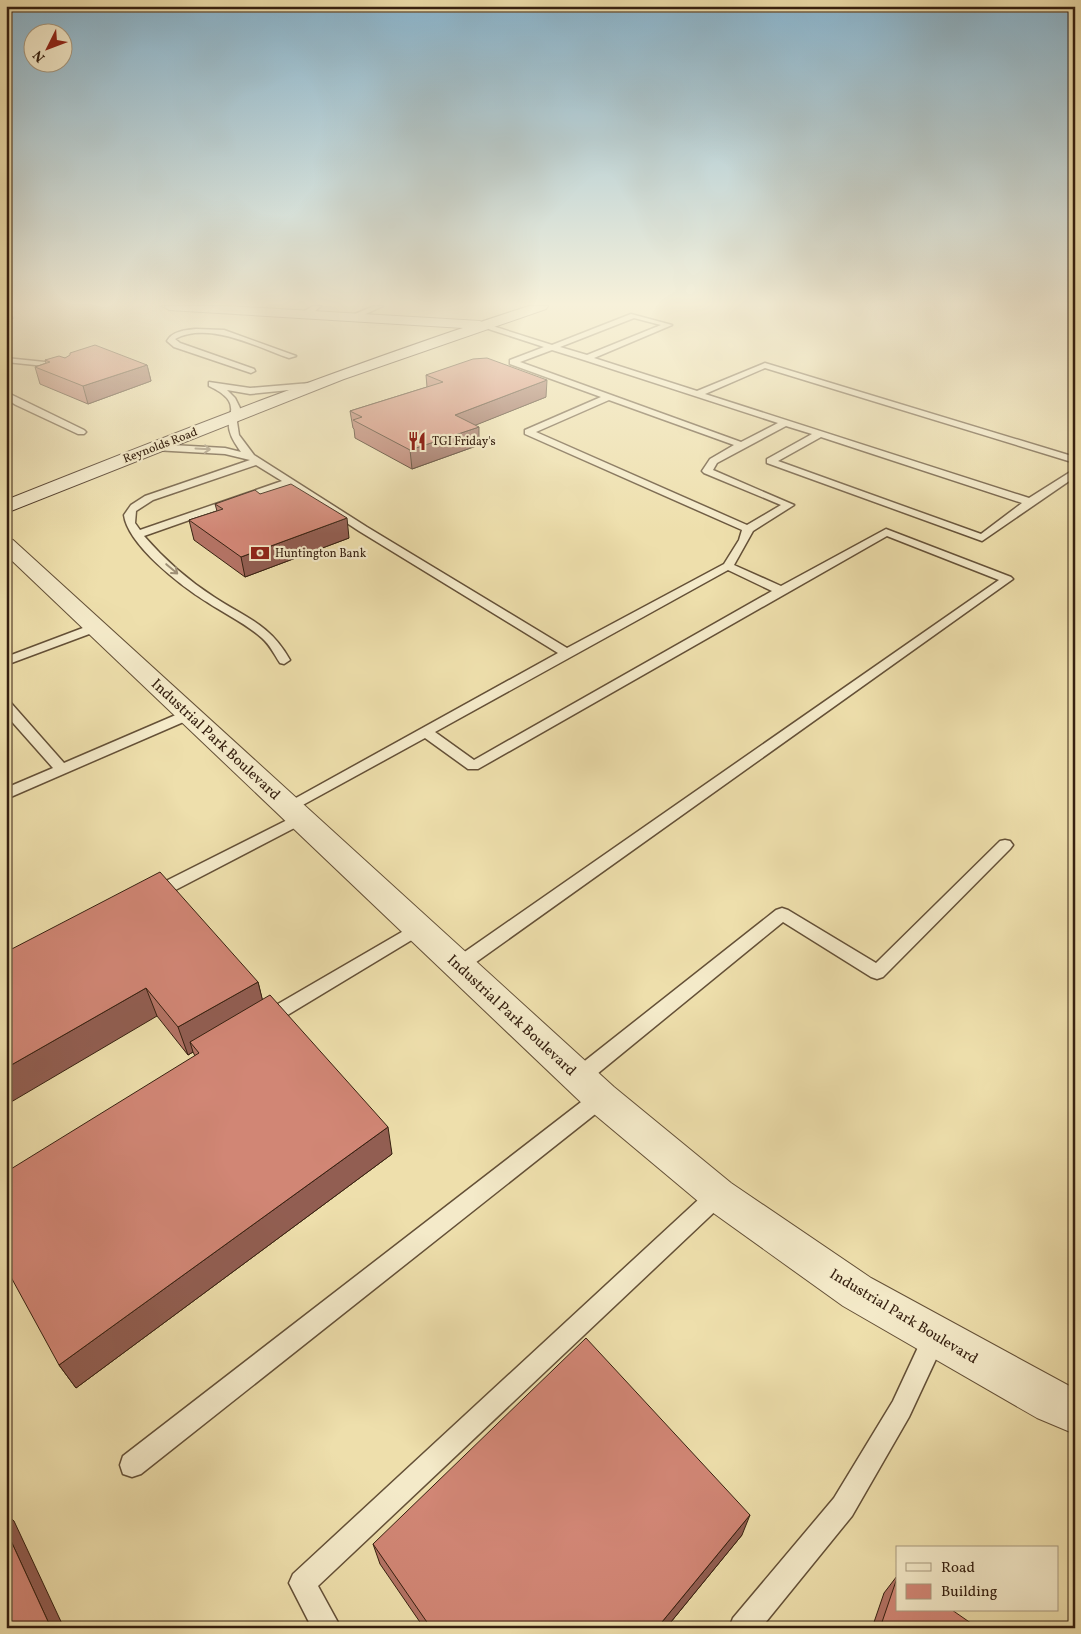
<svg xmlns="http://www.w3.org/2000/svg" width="1081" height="1634" font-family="Vollkorn,serif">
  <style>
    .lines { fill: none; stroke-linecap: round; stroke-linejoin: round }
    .service-casing { stroke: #645037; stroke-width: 3 }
    .minor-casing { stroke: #645037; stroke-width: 2 }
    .tertiary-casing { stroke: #645037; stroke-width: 2 }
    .secondary-casing { stroke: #362010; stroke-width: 2 }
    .service { fill: #f4eac9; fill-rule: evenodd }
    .minor { fill: #f4eac9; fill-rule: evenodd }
    .tertiary { fill: #f4eac9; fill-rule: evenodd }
    .secondary { fill: #f4eac9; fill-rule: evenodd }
    .wall { fill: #b47365; stroke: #362010 }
    .shaded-wall { fill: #925e52; stroke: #362010 }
    .building { fill: #d18675; stroke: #362010 }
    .oneway { stroke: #9e8f76 }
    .labels { text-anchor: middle; stroke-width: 4.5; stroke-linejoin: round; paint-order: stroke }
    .far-poi-label { font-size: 12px; fill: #362010; stroke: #f4eac9; text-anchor: start }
    .far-street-label { font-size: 12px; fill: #362010; stroke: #f4eac9 }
    .street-label { font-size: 15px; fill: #362010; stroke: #f4eac9 }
  </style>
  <rect width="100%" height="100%" fill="#eedfac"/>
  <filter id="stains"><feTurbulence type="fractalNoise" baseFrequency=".004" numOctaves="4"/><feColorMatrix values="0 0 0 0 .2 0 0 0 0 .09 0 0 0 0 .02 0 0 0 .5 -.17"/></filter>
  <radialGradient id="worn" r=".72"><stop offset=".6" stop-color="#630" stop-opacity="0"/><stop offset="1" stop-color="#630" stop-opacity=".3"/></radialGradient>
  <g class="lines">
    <g class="service-casing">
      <path id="service" d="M313,306H321L309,316H303V312Z
        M374,306H383L355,319L348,317Z
        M6,313L12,318L6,322Z
        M631,314L672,325L594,358L697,391L765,363L1075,457V463L765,368L705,394L1029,498L1075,469V477L982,541L767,463V459L812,434L786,426L717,463L713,470L794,505L753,531L734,565L781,586L886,529L1011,577L1013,579L465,970L459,972L453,970L450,965L453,960L999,580L887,536L478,769H468L425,738L290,812L285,810L283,807L285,804L558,653L359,531L289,485L144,536C164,559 189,581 214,597C246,618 270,624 290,660L284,664L280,663C274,654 270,645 262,638C245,623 225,614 207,602C181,586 128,545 124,515L131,505L145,496L250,460L225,454L154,450L149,447L154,444L225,448L241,452C234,442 227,432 229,419C229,416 232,411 231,408C231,397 217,390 209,386V382L250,388L322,382V386L319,387L250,394L227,390L235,398L240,408L237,422L239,435L254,455L367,527L567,648L724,564L739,540L742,530L525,434V430L601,397L510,364V360L544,347L476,325L483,323L552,345ZM634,318L661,325L587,355L560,347ZM552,350L584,360L778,423L741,442L520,362ZM609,400L734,445L710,459L702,471L704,473L781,505L747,525L536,432ZM821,437L1022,503L981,534L778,461ZM256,465L282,481L140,530L135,523L136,511L153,500ZM728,570L772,591L474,760L435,732Z
        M196,329L224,330L296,356L289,358C257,347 209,321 175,339L180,343L254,369L255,371L251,373L174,347L167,341C172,331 186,330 196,329Z
        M6,358L64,364L68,366L64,368L6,362Z
        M6,392L84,430L86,432L84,434H78L16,405L6,399Z
        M96,623L100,624L102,627L100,630L6,665V657Z
        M6,702L11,703L64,763L185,711L190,710L197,714L195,717L6,799V788L53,768L6,715Z
        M301,813L306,814L309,818L306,822L160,898L154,900L148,898L146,894L148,890Z
        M1005,840L1010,841L1013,845L1010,849L883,977L877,979L871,977L783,922L586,1083L579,1085L572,1083L570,1077L572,1071L776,910L782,908L788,910L876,963L1000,841Z
        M419,922L425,924L427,928L425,932L271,1025L265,1027L259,1025L256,1020L259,1015Z
        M601,1090L608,1092L611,1098L608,1104L141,1474L132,1477L123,1474L120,1465L123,1456L594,1092Z
        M718,1185L725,1188L728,1195L725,1202L318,1586L341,1628H312L289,1583L293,1574L711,1188Z
        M935,1325L943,1328L946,1336L943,1344L909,1417L852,1516L761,1628H729L733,1618L834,1498L893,1401L927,1328Z"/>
    </g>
    <g class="minor-casing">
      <path id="minor" d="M6,538L13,540L614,1087L731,1183L871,1278L1075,1389V1434L1037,1418L843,1306L705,1207L588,1109L6,555Z"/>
    </g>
    <g class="tertiary-casing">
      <path id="tertiary" d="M162,306H227L480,321L487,325L480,329L169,310Z"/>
    </g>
    <g class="secondary-casing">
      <path id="secondary" d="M529,306H548L546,309L344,379L6,513V500C179,431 352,363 529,306Z"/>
    </g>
    <use href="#service" class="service"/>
    <use href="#minor" class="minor"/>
    <use href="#tertiary" class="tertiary"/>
    <use href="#secondary" class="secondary"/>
  </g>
  <path class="wall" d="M65,358L147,365L151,381L88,404L40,384L35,367L46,363L45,360Z
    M426,375L546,397L475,425L479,445L412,469L355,438L354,429L353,428L350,411L427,387Z
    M260,494L349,538L245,577L194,540L189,520L217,511L215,504Z
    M6,952L258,982L262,999L392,1154L76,1388L59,1365L195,1056L193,1052L188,1055L157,1016Z
    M742,1535L666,1628H424L380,1564L373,1544Z
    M897,1576V1610L978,1628H872L884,1593Z"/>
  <path class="shaded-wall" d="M147,365L151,381L88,404L83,386Z
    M547,380L546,397L456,433L455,415Z
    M479,427V445L412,469L410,450Z
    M347,518L349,538L245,577L241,557Z
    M258,982L265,1010L190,1042L193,1052L188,1055L178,1027Z
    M146,988L157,1016L6,1105V1068Z
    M388,1127L392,1154L76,1388L59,1365Z
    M6,1514L14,1521L64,1628H51L6,1530Z
    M750,1515L742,1535L666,1628H657Z"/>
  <path class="building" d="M95,345L147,365L83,386L35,367L50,362L45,360L59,356L65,358L70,355V353Z
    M487,358L547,380L455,415L479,427L410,450L353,420L362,417L350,411L443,382L426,375L473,359Z
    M291,484L347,518L241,557L189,520L223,509L215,504L255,490L260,494Z
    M160,872L258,982L178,1027L146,988L6,1068V952Z
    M270,995L388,1127L59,1365L6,1268V1172L199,1053L190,1042Z
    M586,1338L750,1515L657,1628H431L373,1544Z
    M6,1530L51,1628H6Z
    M897,1578V1610H952L978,1628H880Z"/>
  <defs><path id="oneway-shaft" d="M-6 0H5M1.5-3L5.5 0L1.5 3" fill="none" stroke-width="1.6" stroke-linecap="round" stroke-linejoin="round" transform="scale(1.25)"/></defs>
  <g class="oneway">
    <use href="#oneway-shaft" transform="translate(203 449) rotate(3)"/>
    <use href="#oneway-shaft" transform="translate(172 569) rotate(40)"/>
  </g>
  <linearGradient id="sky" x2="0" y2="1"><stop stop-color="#89b7d2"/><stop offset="0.57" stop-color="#f7f1da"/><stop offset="1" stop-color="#f7f1da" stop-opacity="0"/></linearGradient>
  <rect width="1081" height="534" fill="url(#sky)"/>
  <defs>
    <g id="restaurant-bare" transform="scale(1.5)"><path d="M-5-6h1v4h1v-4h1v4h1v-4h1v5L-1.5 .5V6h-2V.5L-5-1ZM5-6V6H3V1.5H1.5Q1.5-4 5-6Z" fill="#8f2418" stroke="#f4eac9" stroke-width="2.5" paint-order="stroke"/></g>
    <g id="bank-bare" transform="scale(1.5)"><path d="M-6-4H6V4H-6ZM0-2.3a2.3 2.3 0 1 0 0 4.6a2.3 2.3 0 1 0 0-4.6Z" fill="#8f2418" stroke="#f4eac9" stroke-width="2.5" paint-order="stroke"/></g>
  </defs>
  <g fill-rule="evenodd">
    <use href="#restaurant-bare" x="417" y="441"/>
    <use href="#bank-bare" x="260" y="553"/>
  </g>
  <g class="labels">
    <g class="far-poi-label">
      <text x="432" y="445">TGI Friday's</text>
      <text x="275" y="557">Huntington Bank</text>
    </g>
    <g class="far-street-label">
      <text transform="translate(160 445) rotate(-21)" y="4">Reynolds Road</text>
    </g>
    <g class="street-label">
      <text transform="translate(216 739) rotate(43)" y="5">Industrial Park Boulevard</text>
      <text transform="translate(512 1015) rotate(43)" y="5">Industrial Park Boulevard</text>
      <text transform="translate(904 1316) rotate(31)" y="5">Industrial Park Boulevard</text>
    </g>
  </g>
  <rect width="1081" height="1634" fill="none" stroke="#eedfac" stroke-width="25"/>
  <rect x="8" y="8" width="1066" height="1619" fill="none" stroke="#362010" stroke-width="2.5"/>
  <rect x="12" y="12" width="1056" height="1609" fill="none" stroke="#362010"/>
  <rect x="896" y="1546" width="162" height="65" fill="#f4eac9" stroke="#a8997f"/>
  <rect x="906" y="1563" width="25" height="8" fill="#f4eac9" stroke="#a8997f"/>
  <text x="941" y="1572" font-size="15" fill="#362010">Road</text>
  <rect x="906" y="1584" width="25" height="15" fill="#d18675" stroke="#a8997f"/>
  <text x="941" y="1596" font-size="15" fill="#362010">Building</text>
  <g transform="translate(48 48) rotate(228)"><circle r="24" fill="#f4eac9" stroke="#a8997f"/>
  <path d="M0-4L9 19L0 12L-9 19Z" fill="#8f2418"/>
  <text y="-8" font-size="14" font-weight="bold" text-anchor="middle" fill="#362010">N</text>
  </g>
  <rect width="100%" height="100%" filter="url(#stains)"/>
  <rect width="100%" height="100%" fill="url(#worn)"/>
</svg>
